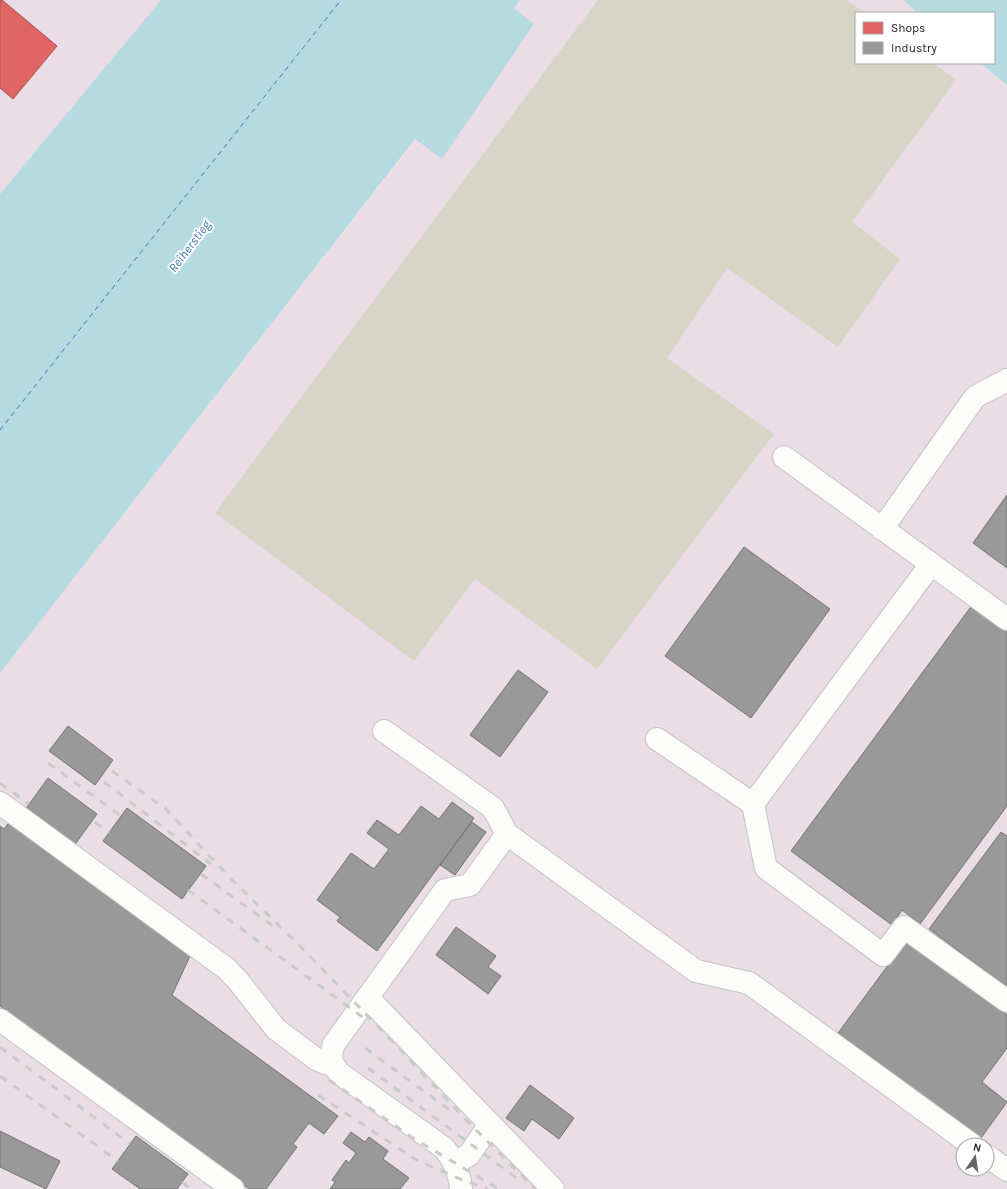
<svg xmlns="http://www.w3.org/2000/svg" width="1007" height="1189" font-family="Karla,sans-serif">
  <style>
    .industrial { fill: #eadde6; fill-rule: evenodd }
    .construction { fill: #d7d5c6 }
    .water { fill: #b5dae2 }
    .shops { fill: #e06666; stroke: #a65050 }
    .industry { fill: #999; stroke: #747474 }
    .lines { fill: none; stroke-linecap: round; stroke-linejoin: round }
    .ferry { stroke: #3f7aad; stroke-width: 1; stroke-dasharray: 5 4; stroke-linecap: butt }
    .minor-casing { stroke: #c4c3c1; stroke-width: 24 }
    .minor { stroke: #fcfcfb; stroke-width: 22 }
    .rail { stroke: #cacac9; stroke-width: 3; stroke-dasharray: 8 8; stroke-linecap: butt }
    .labels { text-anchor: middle; stroke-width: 4; stroke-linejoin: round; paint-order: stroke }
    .water-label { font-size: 13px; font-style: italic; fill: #3f7aad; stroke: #fff }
  </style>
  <rect width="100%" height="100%" fill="#ece9e5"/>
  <path class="industrial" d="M0,0H161L0,194Z
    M520,0H903L918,13H856V63H980L1007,85V1189H0V673L416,139L442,158L534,24L514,8ZM963,1145H987V1169H963Z"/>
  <path class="construction" d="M598,0H847L865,13H856V63H933L956,80L852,222L900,259L838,347L727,268L667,358L774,434L597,669L475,579L414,661L215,513Z"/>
  <path class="water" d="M161,0H520L514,8L534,24L442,159L415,139L0,673V194Z
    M903,0H1007V85L980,63H994V13H918Z"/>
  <path class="shops" d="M0,0H2L57,46L13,99L0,88Z"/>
  <path class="industry" d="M1007,495V568L973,543Z
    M744,547L830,609L751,718L665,656Z
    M973,604L1007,630V806L920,924L902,910L892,925L791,851Z
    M518,670L548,692L500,757L470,735Z
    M68,726L113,760L95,785L49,751Z
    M48,778L97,814L71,850L22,814Z
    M452,802L474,818L377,951L337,921L340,917L317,900L351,853L374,869L389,849L367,833L377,820L399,835L421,806L439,819Z
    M127,808L206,866L182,899L103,841Z
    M11,820L191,954L172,995L338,1116L324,1134L309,1123L293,1144L297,1147L266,1189H249L0,1006V826L4,829Z
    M472,822L486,832L455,875L440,865Z
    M1001,832L1007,836V987L929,929Z
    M456,927L496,956L488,967L501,976L488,994L436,955Z
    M906,941L1007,1015V1048L982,1082L1007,1102L981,1138L838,1033Z
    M530,1085L574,1118L559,1139L532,1119L524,1131L506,1118Z
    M0,1131L60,1161L46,1189L0,1167Z
    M351,1132L365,1142L369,1137L388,1151L383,1159L409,1178L400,1189H330L335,1182L332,1180L346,1160L349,1163L356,1153L343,1143Z
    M136,1136L188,1174L177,1189H140L112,1169Z"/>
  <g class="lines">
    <path class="ferry" d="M0,430L341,0"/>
    <g class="minor-casing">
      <path id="minor" d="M784,457L1007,619
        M882,529L975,397L1007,380
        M384,731L493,808L507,834L696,971L749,983L972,1145
        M657,739L753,804L931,564
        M0,803L227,969L239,982L276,1029L316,1059L325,1063L332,1064
        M753,804L766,868L883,955L904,927L1007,1001
        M368,998L553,1189
        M0,1020L233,1189
        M987,1156L1007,1170
        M454,1163L469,1155L490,1124
        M461,1189C460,1174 454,1160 444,1148L339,1073C330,1061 329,1058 334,1044L445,890L470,885L507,834"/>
    </g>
    <use href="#minor" class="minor"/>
    <path class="rail" d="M48,763L121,816
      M112,771L166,809L232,880L298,944L387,1036L473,1127L535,1189
      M104,782L211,864
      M0,783L29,804
      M95,822L109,833
      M201,874L273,926
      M188,890L368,1021
      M0,1047L130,1144
      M365,1048L455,1114
      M368,1068L519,1180
      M0,1076L118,1161
      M329,1080L416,1140L499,1189
      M318,1095L415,1159L460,1179L488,1189
      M182,1182L191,1189"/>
  </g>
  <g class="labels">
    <g class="water-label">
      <text transform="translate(189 246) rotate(-53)" y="5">Reiherstieg</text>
    </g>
  </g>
  <rect x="855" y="12" width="140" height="52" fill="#ffffff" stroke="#a5a5a5"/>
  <rect x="863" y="22" width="20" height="12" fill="#e06666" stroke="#a5a5a5"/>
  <text x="891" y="32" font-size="12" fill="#1d1d1d">Shops</text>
  <rect x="863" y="42" width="20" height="12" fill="#999999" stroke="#a5a5a5"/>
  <text x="891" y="52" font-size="12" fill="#1d1d1d">Industry</text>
  <g transform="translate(975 1157) rotate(13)"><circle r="19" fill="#ffffff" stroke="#a5a5a5"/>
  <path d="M0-3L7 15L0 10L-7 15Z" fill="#656463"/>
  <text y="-6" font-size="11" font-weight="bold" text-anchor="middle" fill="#1d1d1d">N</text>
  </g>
</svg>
